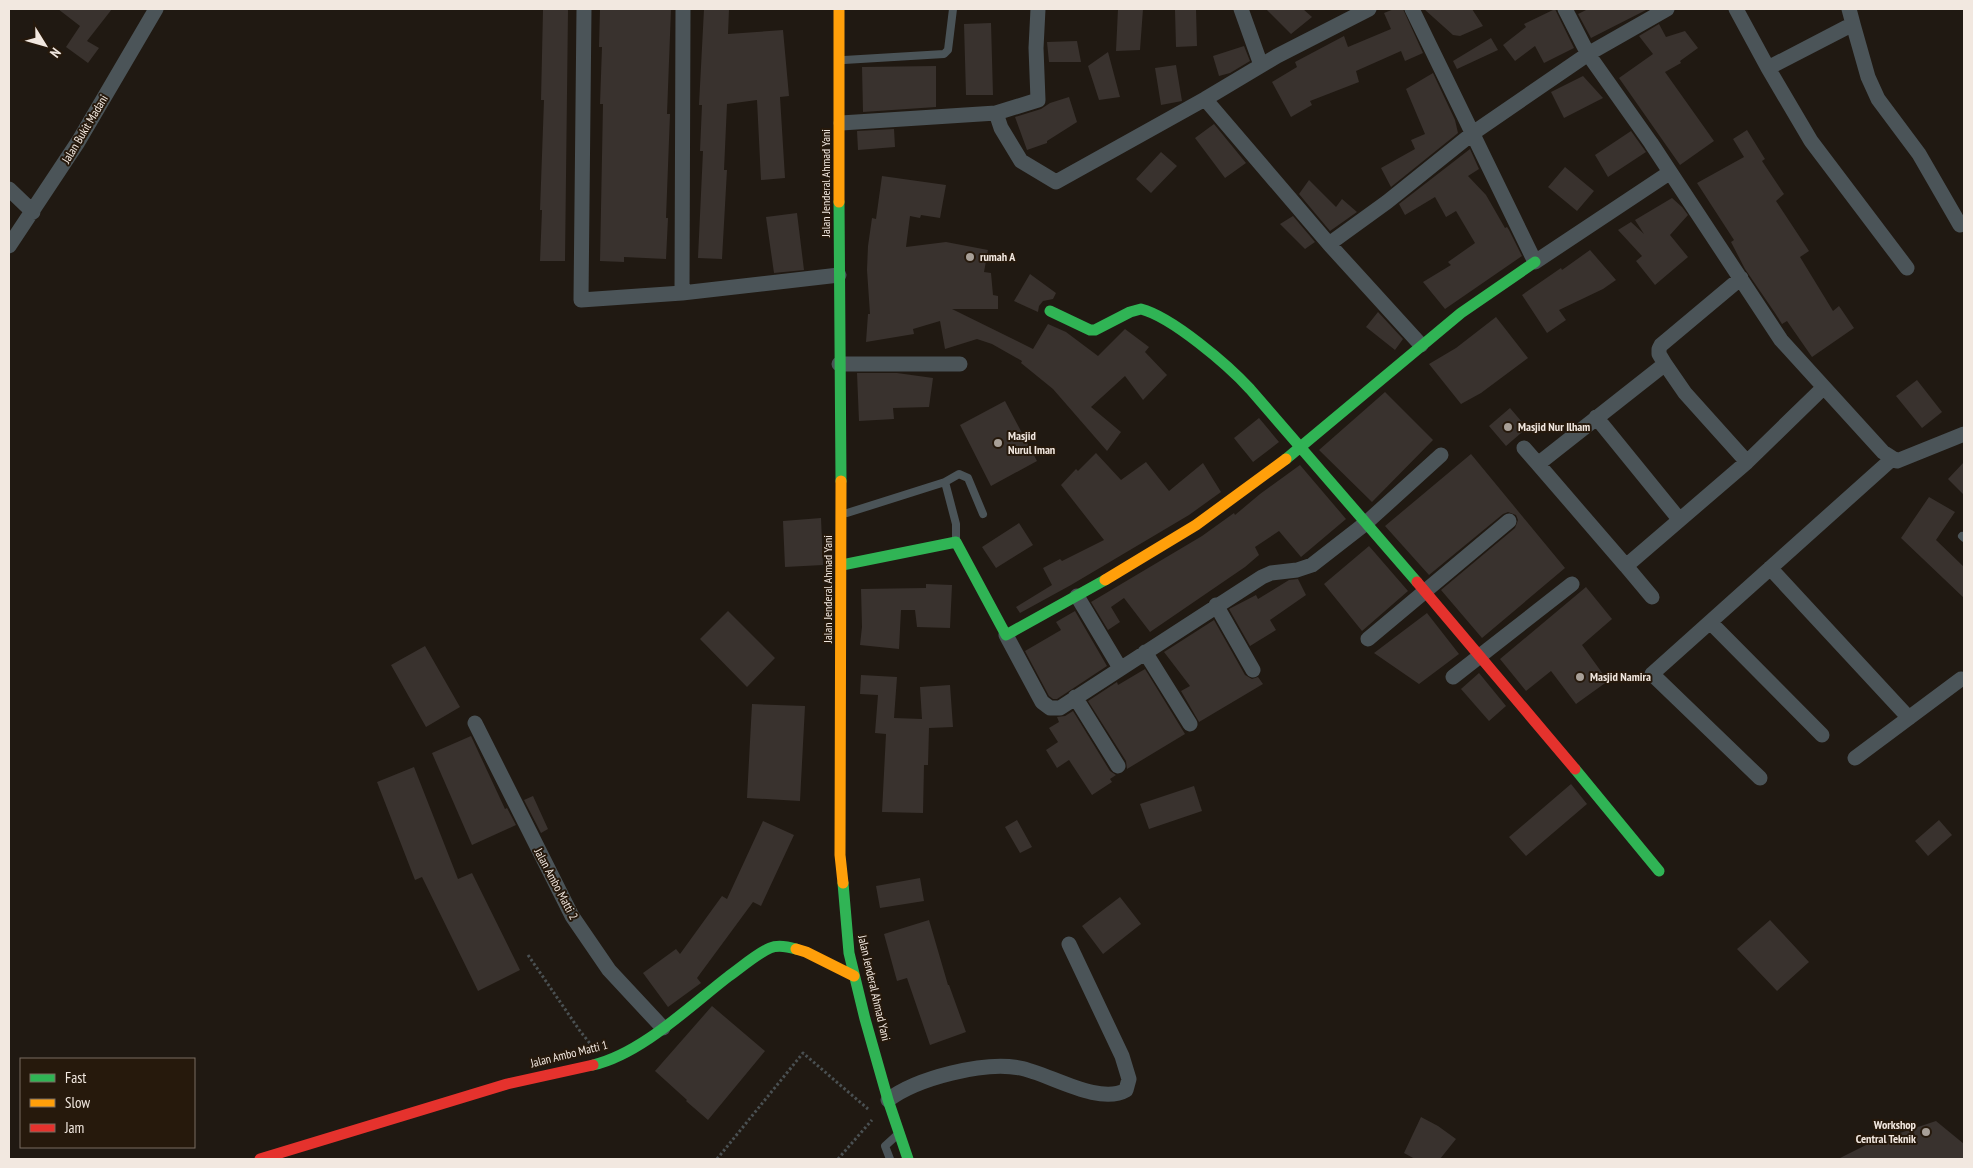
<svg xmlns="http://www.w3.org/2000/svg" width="1973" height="1168" font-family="'PT Sans Narrow',sans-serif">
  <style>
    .building { fill: #39322e }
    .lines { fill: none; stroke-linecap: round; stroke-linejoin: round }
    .path { stroke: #4a5052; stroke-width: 3; stroke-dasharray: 2.5 2.5; stroke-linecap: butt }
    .lane { stroke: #4b5458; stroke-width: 8 }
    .street { stroke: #4b5458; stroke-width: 15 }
    .fast { stroke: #30b455; stroke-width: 11 }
    .slow { stroke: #ff9f0a; stroke-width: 11 }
    .jam { stroke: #e5322d; stroke-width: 11 }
    .poi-dot { fill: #a8a098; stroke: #26190c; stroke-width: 2 }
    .labels { text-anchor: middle; stroke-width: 4; stroke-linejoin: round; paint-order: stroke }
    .street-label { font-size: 12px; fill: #f2e8e0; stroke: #26190c }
    .poi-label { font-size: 12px; font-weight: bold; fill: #f2e8e0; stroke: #26190c; text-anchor: start }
  </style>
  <rect width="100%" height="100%" fill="#201912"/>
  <path class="building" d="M58,9H112L87,41L99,48L88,63L66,47L80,26Z
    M600,9H671L667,114H670L666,218H668L666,259L624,257V262L600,261L603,104H600L602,47H599Z
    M704,9H729L728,34L783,30L789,96L780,97L785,178L761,180L757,100L727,104L724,170H727L722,259L698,258L703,151H700L702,105H699Z
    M1118,9H1143L1140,50L1116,51Z
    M1196,9L1197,46L1176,47L1175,10Z
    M1266,9H1303L1312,17L1291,34Z
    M1394,9H1403L1423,53L1405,61L1401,51L1356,71L1359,82L1310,101L1312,105L1291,117L1272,82L1297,67L1295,62L1344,36L1348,47L1391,29L1384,13Z
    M1424,9H1472L1483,26L1460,36L1453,35Z
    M1555,9L1574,48L1544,63L1535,46L1515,61L1503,45L1526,27L1524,24Z
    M1588,9H1648L1591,38L1578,14Z
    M543,10H568L565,261H540L542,210H540L544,100H541Z
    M991,23L993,95H966L964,24Z
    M1659,24L1666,37L1685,31L1698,48L1680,61L1681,63L1665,72L1714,141L1680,165L1619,78L1653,54L1639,36Z
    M1491,38L1498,50L1457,69L1453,61Z
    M1077,41L1081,62H1049L1047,42Z
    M1244,46L1250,61L1230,73L1219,76L1213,56Z
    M1108,52L1120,97L1099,100L1088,66Z
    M1176,65L1182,101L1161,105L1155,68Z
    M936,66V107L863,112L862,67Z
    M1433,73L1455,120L1458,133L1391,187L1381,168L1415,149L1411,140L1425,134L1406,89Z
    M1583,76L1603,98L1564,118L1551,92Z
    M1069,97L1077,122L1047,141V143L1027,150L1015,117L1041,109L1050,103Z
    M1214,124L1246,163L1225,178L1195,138Z
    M894,129L895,147L858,150L857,131Z
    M1747,130L1765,159L1762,161L1784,194L1776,201L1809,251L1800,257L1833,311L1839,306L1854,328L1812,357L1787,321L1782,324L1775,313L1745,269L1731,242L1734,240L1697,183L1744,157L1733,139Z
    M1631,131L1646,152L1608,177L1595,155Z
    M1470,149L1479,169L1468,176L1486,195L1505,228L1507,227L1509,230L1522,256L1445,309L1423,282L1451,265L1448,262L1475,243L1456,211L1446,217L1435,197L1405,215L1399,204Z
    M1161,152L1177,166L1151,193L1136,179Z
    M1565,167L1594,191L1577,211L1548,187Z
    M882,176L946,185L940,218L921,215L920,218L910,216L906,247L946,242L988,250L984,272L991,273L993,295L998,296V309H952L1033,349L1048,324L1066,332L1098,356L1125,329L1149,347L1145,352L1167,375L1143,400L1125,376L1091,407L1121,432L1107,451L1053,389L1021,363L1022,361L992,344L977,339L945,349L940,321L913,329L914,334L866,342L868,314H870L867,270L868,246L872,218L876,219Z
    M1309,180L1336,207L1342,199L1357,212L1330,231L1299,194Z
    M1672,198L1682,207L1688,215L1670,235L1688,257L1655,285L1636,261L1642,256L1618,230L1631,222L1644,234L1635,220Z
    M797,213L804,270L774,273L766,217Z
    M1293,216L1315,242L1305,249L1280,224Z
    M1590,250L1616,280L1603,289L1559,310L1566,320L1547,333L1522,295L1561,268L1562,270Z
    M1030,274L1056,293L1053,299L1043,301L1039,306L1038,312L1014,301Z
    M1378,312L1403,339L1395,350L1366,327Z
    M1496,317L1528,358L1481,393L1461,404L1429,364L1456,348Z
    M857,373H897L933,378L929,407L893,408L894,419L859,421Z
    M1917,380L1942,412L1922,428L1896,396Z
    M1385,392L1433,440L1372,502L1319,450Z
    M1005,401L1037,461L991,486L960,425Z
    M1510,408L1527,428L1506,446L1489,426Z
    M1259,418L1279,442L1253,462L1234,438Z
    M1096,453L1121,480L1146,462L1169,491L1203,463L1221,492L1189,515L1071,585L1020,613L1016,607L1052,585L1043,568L1060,559L1062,561L1104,540L1061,485L1076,469L1078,471Z
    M1471,454L1565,568L1482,638L1441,590L1515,528L1518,520L1516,515L1508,512L1503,514L1429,575L1385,526Z
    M1964,462V495L1948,479Z
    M1300,465L1346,519L1301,557L1279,531L1255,547L1259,555L1245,567L1150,632L1124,598L1111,607L1120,622L1108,630L1091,602L1202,536L1234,513L1235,515L1260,494Z
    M1929,497L1955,512L1936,540L1964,567V598L1901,538Z
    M821,518L823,565L785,567L783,521Z
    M1019,523L1033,545L996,568L982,547Z
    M1369,546L1408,591L1362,631L1324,584Z
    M1298,579L1306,595L1270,620L1276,630L1250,646L1229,609L1256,595L1258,599L1289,580Z
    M926,584L952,585L950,628L917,627L915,610H901L899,649L860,645L862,627L861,589L926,588Z
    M1586,587L1612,619L1582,645L1608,681L1576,704L1551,671L1526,691L1500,659Z
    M728,611L775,658L747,687L700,639Z
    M1075,611L1107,666L1057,699H1053L1049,696L1025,651L1061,630L1056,622Z
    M1427,613L1459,654L1419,684L1374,653Z
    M1214,620L1245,675L1252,679L1258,677L1263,684L1199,722L1181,691L1190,686L1164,652Z
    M425,646L460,707L426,727L391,665Z
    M1145,669L1185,734L1127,769L1126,761L1088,701L1117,682L1118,685Z
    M1479,673L1506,706L1489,721L1461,689Z
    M861,675L897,677L894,718L922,719L920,687L950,685L953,727L929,728L928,765H924L923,813L882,812L886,734L875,733L878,695L860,694Z
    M752,704L805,706L800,801L747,798Z
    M1073,711L1110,771L1116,775L1110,779L1112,782L1092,795L1069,760L1057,768L1046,750L1058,742L1049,728L1059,722L1057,717L1065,716Z
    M471,736L505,809L507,808L516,825L472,845L432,753Z
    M414,767L458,879L472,873L520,970L478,991L422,877L415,880L377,782Z
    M1571,784L1587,804L1526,856L1509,837Z
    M1194,786L1202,811L1149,829L1140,804Z
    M533,796L548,829L541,833L524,800Z
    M1017,820L1032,847L1020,853L1005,827Z
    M1939,820L1952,835L1928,856L1915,841Z
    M763,821L794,835L761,906L753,902L697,978L701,983L668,1007L643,973L676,949L680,954L722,896L727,899Z
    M920,878L924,901L880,908L876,886Z
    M1120,897L1141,924L1103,954L1082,926Z
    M929,920L948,985H949L966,1032L930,1045L907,978L897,981L884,934Z
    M1770,920L1809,962L1777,991L1737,949Z
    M712,1006L765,1051L708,1120L686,1101L687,1100L655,1071Z
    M1421,1117L1438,1126L1456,1139L1440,1159H1415L1404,1153Z
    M1936,1121L1964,1144V1159H1838L1870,1143Z"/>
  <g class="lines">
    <path class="path" d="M528,955L580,1031L592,1046
      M717,1159L803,1053L868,1109
      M838,1159L872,1120"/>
    <path class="lane" d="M844,60L944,54L948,50L953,9
      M945,482L956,524V541
      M847,513L945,482L959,474L968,478L983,514
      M1962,536L1964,538
      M890,1159L885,1146L896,1136"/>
    <path class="street" d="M584,9L581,300L682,293L839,275
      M1241,9L1261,65
      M1412,9L1535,262L1669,173
      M1565,9L1588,54L1651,143L1781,340L1883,452L1897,461L1964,434
      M1736,9L1768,68L1811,141L1907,268
      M1849,9L1853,24
      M1768,68L1853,24L1868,77L1878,99L1919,154L1960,225
      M1205,99L1329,244
      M996,113L1001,128L1021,161L1056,182L1205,99L1277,56L1369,9
      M841,123L996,113L1038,100L1036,48L1038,9
      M9,189L33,212
      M9,246L78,142L156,9
      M682,293L683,9
      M1421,345L1329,244L1387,202L1473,133L1588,54L1667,9
      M839,364H960
      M1665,364L1685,393L1747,462
      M1596,417L1679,519
      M1524,448L1538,464L1665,364L1659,354V349L1661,345L1741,278
      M1538,464L1626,566L1747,462L1823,388
      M1626,566L1652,597
      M1770,568L1909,718
      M1077,596L1120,668
      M1216,605L1253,670
      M1710,622L1822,735
      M1006,635L1042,702L1050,708H1060L1262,577L1271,573L1297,570L1312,565L1366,523L1441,455
      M1368,639L1509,521
      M1145,652L1190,724
      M1453,677L1572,584
      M1075,697L1118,766
      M475,723L572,916L609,970L663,1028
      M1855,758L1961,679
      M1760,778L1652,674L1892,459
      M888,1100C917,1078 984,1061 1020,1068C1048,1073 1099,1106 1126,1090L1129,1079L1122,1056L1069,944"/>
    <path class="fast" d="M839,202L841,481
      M1050,311L1090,330H1095L1130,312L1141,309C1172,317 1228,365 1250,389L1417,582
      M1286,459L1461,313L1535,262
      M842,565L956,542L1006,635L1105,580
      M1575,769L1659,871
      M843,883L849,953L865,1019L888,1100L908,1159
      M593,1065C641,1054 690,1006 729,976C742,967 756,954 770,948C777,945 789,947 796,949"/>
    <path class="slow" d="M839,9V202
      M841,481L840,855L843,883
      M1105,580L1196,525L1286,459
      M796,949L806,952L854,976"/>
    <path class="jam" d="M1417,582L1575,769
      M260,1159L507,1084L593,1065"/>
  </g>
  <g class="poi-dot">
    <circle cx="970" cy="257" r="5"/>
    <circle cx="1508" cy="427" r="5"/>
    <circle cx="998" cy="443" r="5"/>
    <circle cx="1580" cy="677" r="5"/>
    <circle cx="1926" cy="1132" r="5"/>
  </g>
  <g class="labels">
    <g class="street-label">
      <text transform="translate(85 129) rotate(-59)" y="4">Jalan Bukit Madani</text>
      <text transform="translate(826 183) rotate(-90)" y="4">Jalan Jenderal Ahmad Yani</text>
      <text transform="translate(828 589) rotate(-90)" y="4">Jalan Jenderal Ahmad Yani</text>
      <text transform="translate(556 884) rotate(62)" y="4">Jalan Ambo Matti 2</text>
      <text transform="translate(874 988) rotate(77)" y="4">Jalan Jenderal Ahmad Yani</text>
      <text transform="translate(569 1054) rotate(-14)" y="4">Jalan Ambo Matti 1</text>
    </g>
    <g class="poi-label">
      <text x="980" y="261">rumah A</text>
      <text x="1518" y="431">Masjid Nur Ilham</text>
      <text x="1008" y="440">Masjid<tspan x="1008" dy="14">Nurul Iman</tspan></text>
      <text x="1590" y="681">Masjid Namira</text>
      <text x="1916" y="1129" text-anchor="end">Workshop<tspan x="1916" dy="14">Central Teknik</tspan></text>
    </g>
  </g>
  <rect width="1973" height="1168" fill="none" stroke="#f2e8e0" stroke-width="20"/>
  <rect x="20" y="1058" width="175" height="90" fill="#26190c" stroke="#786c61"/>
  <rect x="30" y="1074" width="25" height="8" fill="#30b455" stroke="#786c61"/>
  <text x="65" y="1083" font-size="15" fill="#f2e8e0">Fast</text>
  <rect x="30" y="1099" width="25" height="8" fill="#ff9f0a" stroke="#786c61"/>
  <text x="65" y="1108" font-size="15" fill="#f2e8e0">Slow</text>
  <rect x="30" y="1124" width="25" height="8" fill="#e5322d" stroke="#786c61"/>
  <text x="65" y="1133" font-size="15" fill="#f2e8e0">Jam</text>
  <g transform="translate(45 45) rotate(127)" stroke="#26190c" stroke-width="4" paint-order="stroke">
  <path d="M0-4L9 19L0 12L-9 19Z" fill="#f2e8e0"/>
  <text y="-8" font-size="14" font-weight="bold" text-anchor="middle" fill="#f2e8e0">N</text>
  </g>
</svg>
